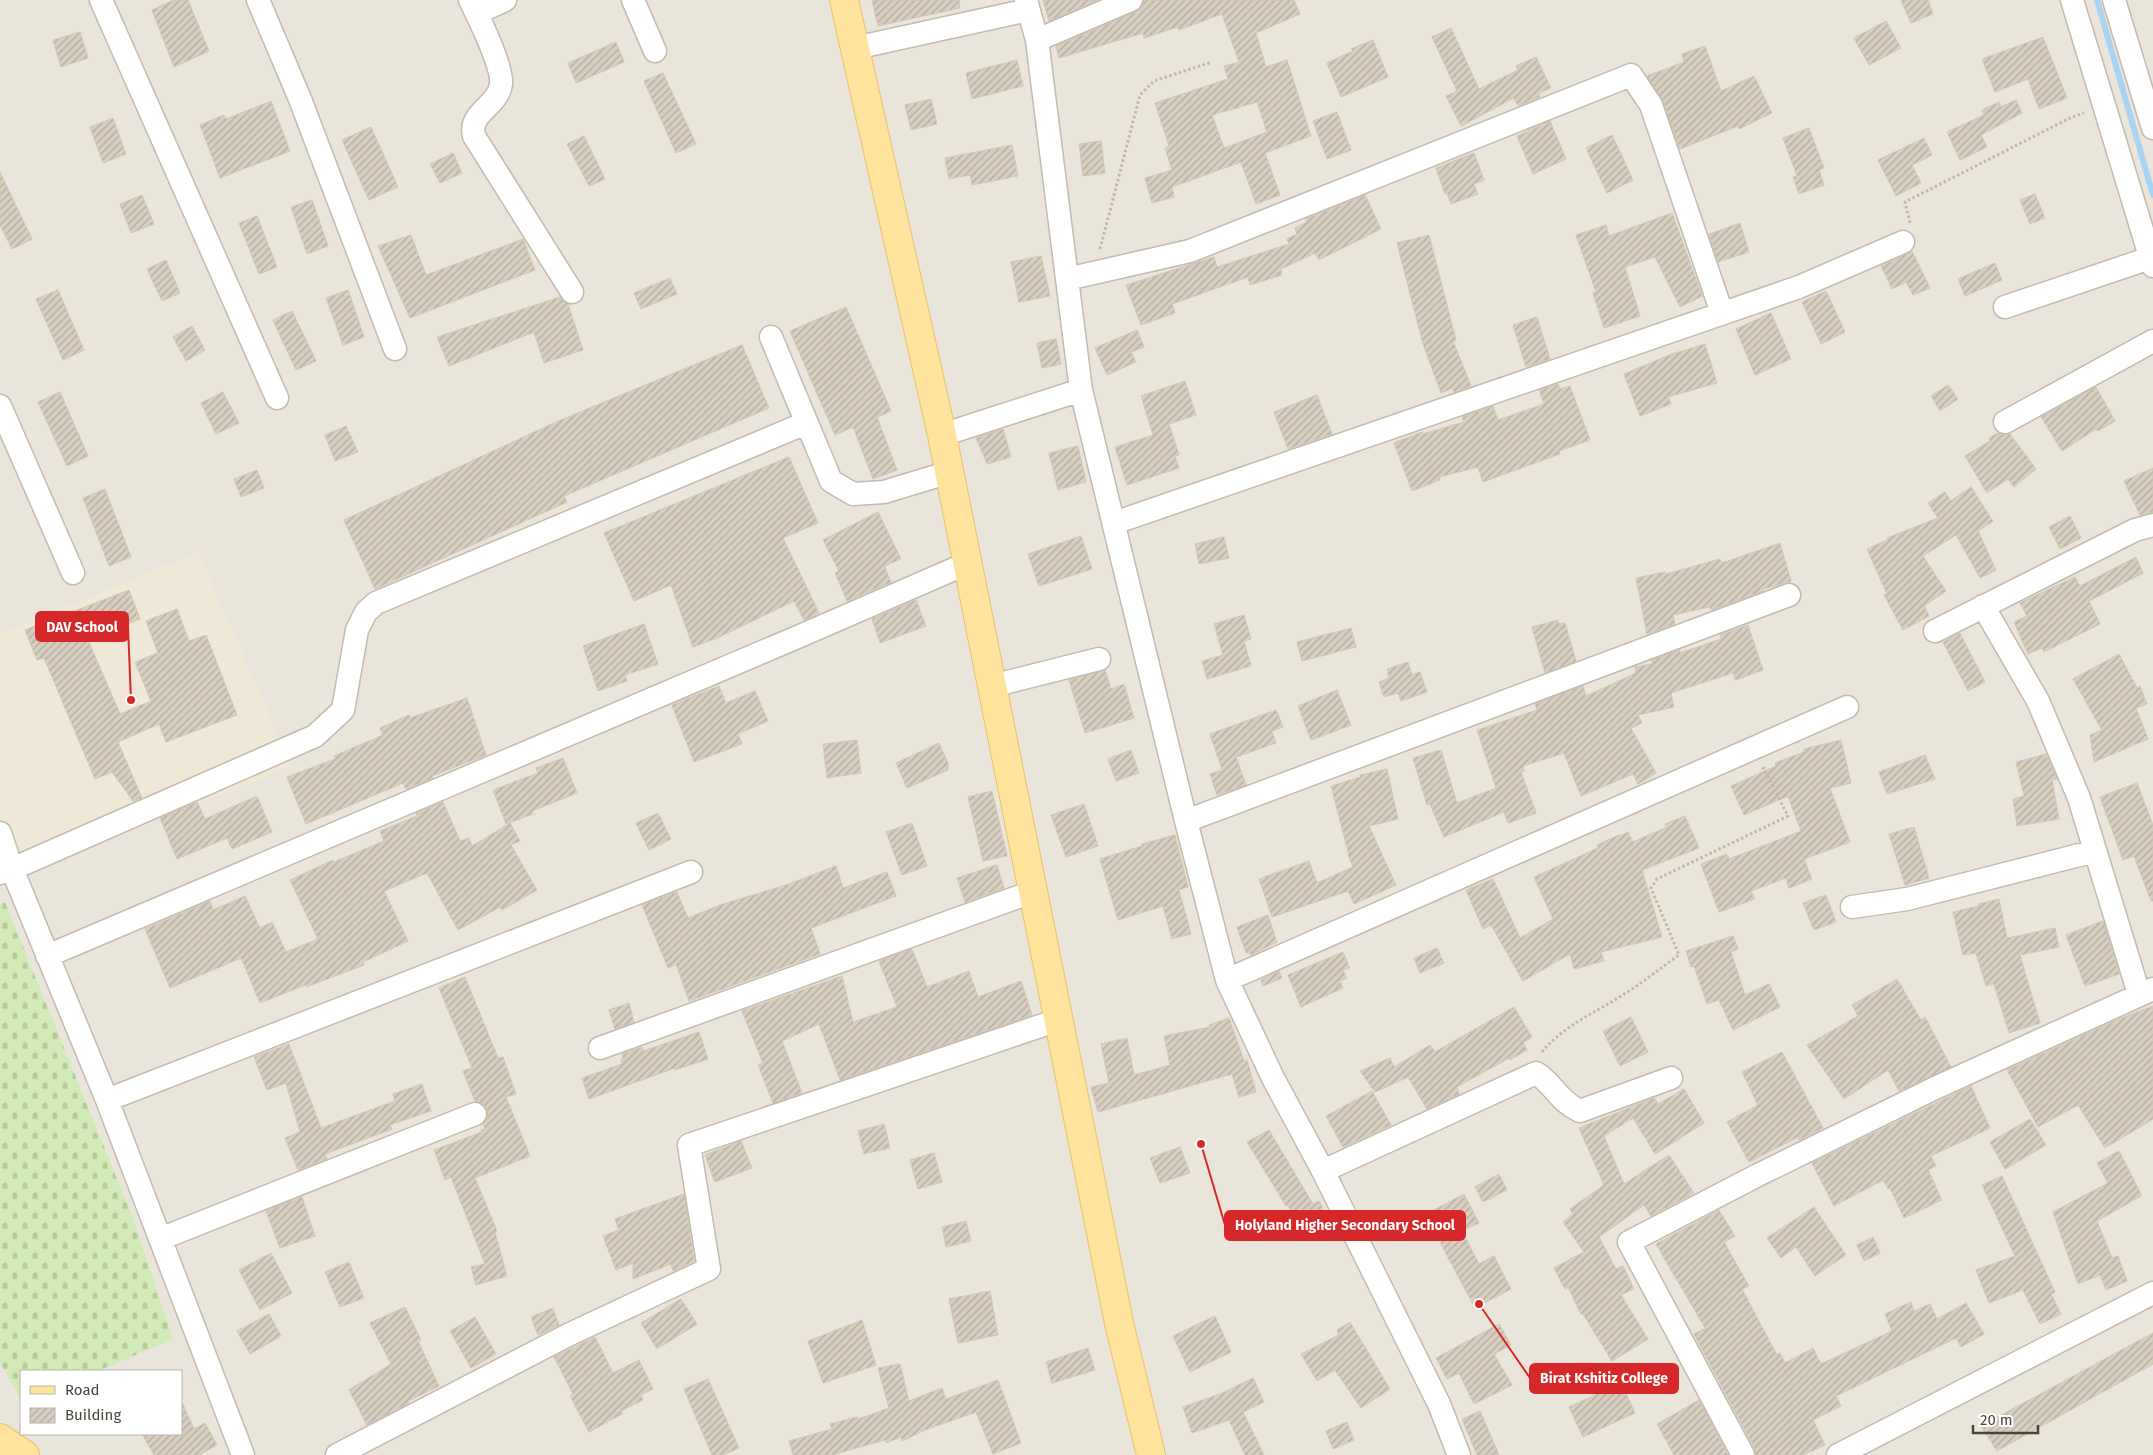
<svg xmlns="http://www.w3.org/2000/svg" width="2153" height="1455" font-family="'Fira Sans',sans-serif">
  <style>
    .residential { fill: #eae5da; fill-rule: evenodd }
    .education { fill: #efe8d6 }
    .cemetery { fill: url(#cemetery-stones) }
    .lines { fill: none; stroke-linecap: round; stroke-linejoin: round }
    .stream { stroke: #a9d4f2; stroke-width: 6 }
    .building { fill: url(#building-hatch); stroke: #d3c7b4; fill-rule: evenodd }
    .minor-casing { stroke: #c2bbae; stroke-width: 25 }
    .major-casing { stroke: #e6c16a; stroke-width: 30 }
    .path { stroke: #c4b79f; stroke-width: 3; stroke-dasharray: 2.5 2.5; stroke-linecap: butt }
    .minor { stroke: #fff; stroke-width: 22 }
    .major { stroke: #ffe39c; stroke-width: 28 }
    .leader { fill: none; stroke: #d62828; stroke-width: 2 }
    .callout-dot { fill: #d62828; stroke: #fff; stroke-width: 2 }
    .callout { fill: #d62828; stroke: #d62828; stroke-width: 2 }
    .callout-label { font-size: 14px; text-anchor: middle; font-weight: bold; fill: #fff }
  </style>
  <defs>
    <pattern id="cemetery-stones" width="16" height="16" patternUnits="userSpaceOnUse" patternTransform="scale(1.25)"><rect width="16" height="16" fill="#d2eab5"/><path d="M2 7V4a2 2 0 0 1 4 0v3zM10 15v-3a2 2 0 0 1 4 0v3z" fill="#b6ca9c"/></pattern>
    <pattern id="building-hatch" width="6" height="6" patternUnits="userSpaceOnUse" patternTransform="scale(1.25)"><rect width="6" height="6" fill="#d8cfc1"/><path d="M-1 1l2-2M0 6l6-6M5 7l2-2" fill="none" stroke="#b1aa9e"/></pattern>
  </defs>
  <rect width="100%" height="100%" fill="#f6f3ec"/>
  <path class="residential" d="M0,0H2153V1455H0ZM21,1371H181V1434H21Z"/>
  <path class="education" d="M198,552L292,766L20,875L0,819V634Z"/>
  <path class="cemetery" d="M5,902L132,1216L173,1339L98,1371H21V1400L0,1362V904Z"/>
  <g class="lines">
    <path class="stream" d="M2097,0L2153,195"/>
  </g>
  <path class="building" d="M174,0H188L209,51L174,67L152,10Z
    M872,0H959L960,8L878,26Z
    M1043,0H1097L1049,21Z
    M1144,0H1294L1300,14L1256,33L1266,67L1287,60L1311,136L1265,153L1280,195L1256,204L1241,162L1172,187L1174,197L1152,203L1145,178L1172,170L1165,148L1169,146L1155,103L1228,79L1224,66L1239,62L1222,14L1179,30L1178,27L1144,38L1143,33L1059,58L1056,46L1136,12L1142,7ZM1257,102L1267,132L1224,148L1212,115Z
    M1901,0H1928L1933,14L1911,23Z
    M1886,21L1901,48L1869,65L1854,38Z
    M1451,28L1479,89L1518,70L1516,66L1536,57L1551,88L1539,93L1540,97L1518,106L1514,98L1461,126L1446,96L1457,91L1432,37Z
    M80,32L88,58L61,67L53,40Z
    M2043,37L2067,98L2039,109L2028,79L1995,92L1982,59Z
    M1373,40L1388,77L1341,97L1327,63L1353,51L1351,49Z
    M616,42L624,62L576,83L568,63Z
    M1705,46L1721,91L1754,76L1772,113L1739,129L1738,126L1680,149L1663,101L1647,76L1684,62L1682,54Z
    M1017,60L1023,86L972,99L966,73Z
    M663,73L696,144L676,153L644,81Z
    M931,99L937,124L911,130L905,105Z
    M2016,100L2022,113L1981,135L1987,147L1960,160L1947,132L1984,115L1982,110L1999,102L2001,107Z
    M271,101L290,151L220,178L200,125L224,115L226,119Z
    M1337,112L1351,150L1327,159L1313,121Z
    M113,118L126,154L103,163L90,127Z
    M1550,121L1566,159L1533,174L1517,136Z
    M371,127L398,187L369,200L342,140Z
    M1809,128L1824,168L1819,170L1824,185L1799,194L1793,177L1797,176L1783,138Z
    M1612,135L1633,180L1607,193L1586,148Z
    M584,136L605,179L589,186L567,144Z
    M1924,138L1932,155L1912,165L1921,183L1896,196L1878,160Z
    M1101,141L1105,173L1083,176L1079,144Z
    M1012,145L1018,176L972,185L970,175L949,179L945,158Z
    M453,153L462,173L440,183L430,164Z
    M1474,153L1484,180L1474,184L1478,194L1451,204L1447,193L1445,194L1436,168Z
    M0,172L32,239L12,249L0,225Z
    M2035,194L2045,218L2030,224L2020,200Z
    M142,195L154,224L131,233L120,204Z
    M1365,195L1381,229L1319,260L1315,253L1281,269L1282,275L1250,285L1248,277L1172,304L1175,313L1141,325L1126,285L1214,257L1217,267L1289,244L1287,239L1297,234L1295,228L1307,222L1306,219Z
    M312,200L328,246L307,254L291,207Z
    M1672,213L1702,296L1680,307L1655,257L1625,267L1640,316L1604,328L1593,293L1596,292L1576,235L1606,225L1609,236Z
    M257,216L277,267L259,274L239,223Z
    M1740,223L1749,252L1718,262L1709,234Z
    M411,235L426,275L523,239L535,270L410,318L378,246Z
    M1429,235L1456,340L1453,341L1471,386L1454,392L1453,388L1441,393L1423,344L1397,243Z
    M1912,251L1930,288L1913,295L1906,282L1892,289L1881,266Z
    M1041,256L1050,296L1019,302L1011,262Z
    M166,260L180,293L162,301L147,269Z
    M1995,263L2002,280L1965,296L1958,279Z
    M670,278L677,294L641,309L634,293Z
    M58,290L84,350L63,360L36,299Z
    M348,290L364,337L343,345L326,298Z
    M1826,291L1845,332L1821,344L1802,302Z
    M560,297L568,304L583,350L544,363L534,332L449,366L437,337Z
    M846,307L891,411L877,417L897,470L873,479L853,427L835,435L790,331Z
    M292,311L316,361L296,370L273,320Z
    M1771,313L1791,359L1755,375L1736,329Z
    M1537,317L1550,359L1526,367L1513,325Z
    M192,326L205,350L186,361L173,337Z
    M1137,330L1144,347L1131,352L1136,362L1107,375L1095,348Z
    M1056,339L1061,364L1042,368L1037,343Z
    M1705,344L1717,383L1668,397L1671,404L1640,416L1624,374L1672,354Z
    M742,345L769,408L564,496L567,502L375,589L344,520L556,422Z
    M1185,381L1196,415L1169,424L1179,455L1175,456L1179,468L1127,485L1115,447L1153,435L1141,396Z
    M1558,384L1560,389L1570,386L1590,440L1559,451L1560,454L1483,482L1478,467L1439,477L1440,480L1412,491L1394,443L1422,432L1423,434L1464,422L1462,417L1493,406L1498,420L1544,404L1539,390Z
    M1948,385L1958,399L1940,411L1931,396Z
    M2096,387L2115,421L2098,431L2096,429L2062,451L2041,417Z
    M60,392L88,456L67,466L38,402Z
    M223,392L239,423L216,434L201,403Z
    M1317,395L1332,434L1288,449L1274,412Z
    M346,426L358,452L335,461L325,435Z
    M1003,429L1011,457L987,464L976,438Z
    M1998,433L2004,435L2010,434L2036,469L2014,487L2008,479L1987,493L1965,456L1990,441L1989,438Z
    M1078,446L1086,482L1058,490L1049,453Z
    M789,457L818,523L783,538L819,613L804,620L794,601L717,638L693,647L671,585L634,601L604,533Z
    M2153,468V512L2140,515L2124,481Z
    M257,470L264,488L241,497L234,479Z
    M1971,487L1993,521L1978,531L1996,570L1980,578L1956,535L1923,556L1946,591L1924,606L1929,616L1903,630L1884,595L1887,594L1867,549L1887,540V538L1938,518L1928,503L1945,492L1951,501Z
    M105,489L131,557L109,566L83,498Z
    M878,512L901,559L884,566L891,582L847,601L835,573L839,571L823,540Z
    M2070,516L2081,538L2060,549L2049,527Z
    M1081,536L1092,569L1039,586L1028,554Z
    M1224,537L1229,558L1199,564L1195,544Z
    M1780,543L1791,581L1763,589V591L1711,610L1710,607L1673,615L1675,624L1647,634L1636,578L1665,572L1666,574L1720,559L1722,563Z
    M2136,557L2143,573L2089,601L2100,624L2044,652L2042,648L2028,654L2014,622L2027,616L2020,603L2075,577L2080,586Z
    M129,590L140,619L88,640L120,714L151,701L135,662L158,653L146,621L177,609L189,641L206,635L237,715L166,742L159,724L118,742L142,798L133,801L112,772L95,779L44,658L37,660L25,630Z
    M916,600L926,626L880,643L872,619Z
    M1244,615L1251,639L1244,641L1251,666L1207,679L1202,661L1223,655L1214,624Z
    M1558,620L1559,624L1565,623L1576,661L1545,673L1532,627Z
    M644,624L658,664L625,675L627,681L598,691L583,646Z
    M1748,625L1763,670L1735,680L1733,673L1671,693L1674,707L1638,715L1642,723L1631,728L1656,773L1638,784L1633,774L1581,796L1564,753L1523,766L1524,771L1521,772L1536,813L1508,823L1504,812L1444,837L1430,804L1427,805L1413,758L1441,750L1457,803L1496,788L1477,730L1537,710L1535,704L1583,686L1586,696L1636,673L1635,667L1652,664V660L1680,650V653L1721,639L1720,635Z
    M1351,628L1356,647L1302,661L1297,642Z
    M1960,633L1985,682L1968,691L1943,642Z
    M2119,654L2137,688L2140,686L2147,704L2136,708L2148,739L2094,762L2090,735L2102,730L2073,679Z
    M1408,662L1412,675L1420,672L1427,692L1401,701L1398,693L1384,697L1379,682L1389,678L1387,669Z
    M1105,670L1111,689L1124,684L1134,718L1085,733L1069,680Z
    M719,686L726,703L755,691L768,721L738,734L742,744L694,762L672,705Z
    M1337,690L1351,725L1311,740L1298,706Z
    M467,698L486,755L432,776L433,778L406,789L403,783L306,824L287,777L335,759L334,756L383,735L380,728L409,715L410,718Z
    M1276,710L1283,727L1272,731L1276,743L1236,757L1246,785L1217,795L1210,774L1222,770L1210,734Z
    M857,740L861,773L827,778L823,744Z
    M1841,740L1851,783L1830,788L1850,842L1804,859L1812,879L1789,888L1786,878L1751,891L1755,899L1719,912L1701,864L1727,854L1729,859L1801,831L1788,796L1744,815L1731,786L1776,766L1775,763L1804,752V749Z
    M939,743L948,763V770L907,788L896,763Z
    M1131,750L1139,773L1116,781L1108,759Z
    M2046,754L2057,779L2052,780L2059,819L2017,826L2013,799L2024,796L2016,762Z
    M1925,755L1935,779L1887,794L1879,772Z
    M563,758L577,793L532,811L533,814L506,824L493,790L538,773L536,768Z
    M1387,769L1398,819L1369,826L1396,885L1354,904L1348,891L1272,917L1259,879L1309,861L1317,883L1353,867L1348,855H1349L1331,786L1361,777L1360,775Z
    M2137,783L2153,825V901H2151L2134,856L2123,860L2100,797Z
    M992,791L1007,856L983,861L968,797Z
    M257,796L272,832L232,849L227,838L177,859L160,818L197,802L205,819Z
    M443,802L460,841L469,838L472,846L510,823L520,841L511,845L537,890L502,910L500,907L458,930L427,873L384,891L408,941L363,962L364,965L306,987L305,985L260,1003L241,958L170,988L145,929L210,901L213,910L245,896L260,928L272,922L286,952L318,939L290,880L333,860L334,862L384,841L380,831L417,816L416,813Z
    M1084,804L1098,846L1066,857L1051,815Z
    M658,813L671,839L649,850L636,823Z
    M1685,816L1699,848L1642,870L1662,937L1601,952L1604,961L1574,969L1570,954L1523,981L1491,925L1483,929L1466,890L1493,879L1520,938L1553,919L1534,877L1598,848L1597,845L1619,835L1620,836L1628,832L1633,842L1667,827L1665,824Z
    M912,823L927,866L902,875L886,832Z
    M1914,827L1929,878L1905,885L1889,834Z
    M1175,835L1188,887L1179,890L1191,934L1172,939L1163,906L1118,920L1100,859L1142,846V844Z
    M997,865L1004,888L965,902L957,878Z
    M836,866L843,888L887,872L896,896L811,928L820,954L689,1001L676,964L668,968L642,905L677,892L688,918L720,905L786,885Z
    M1826,895L1836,922L1814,930L1803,903Z
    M1999,899L2007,938L2055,928L2059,947L2020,955L2040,1023L2009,1033L1994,984L1986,986L1976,953L1963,955L1953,912L1979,906L1978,904Z
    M1268,915L1277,942L1251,955L1249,952L1246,953L1237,927Z
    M2103,921L2119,974L2085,986L2066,935Z
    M1733,936L1738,949L1731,952L1745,995L1769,984L1780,1007L1733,1030L1719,1000L1707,1004L1694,966L1691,967L1686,951Z
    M1437,948L1444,963L1420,973L1414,958Z
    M912,949L927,987L969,971L978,997L1021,981L1032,1015L840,1080L819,1024L782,1041L802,1093L773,1103L758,1065L763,1063L742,1011L842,976L853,1022L897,1007L879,961Z
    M1343,952L1350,968L1343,970L1347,978L1340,981L1343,988L1301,1007L1288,975Z
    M1279,971L1282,978L1263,986L1261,980Z
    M465,977L498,1058L503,1057L516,1094L506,1097L530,1156L475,1178L497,1231L495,1232L507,1276L476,1285L471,1267L485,1264L451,1177L445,1180L434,1150L482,1132L481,1130L485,1129L483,1124L488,1116L487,1110L483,1104L475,1101L463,1071L472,1068L439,988Z
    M1897,979L1921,1020L1925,1017L1951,1067L1899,1091L1888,1070L1844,1099L1807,1045L1858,1016L1852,1005Z
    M629,1003L634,1022L615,1029L609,1010Z
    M2153,1006V1119L2105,1148L2078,1105L2038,1127L2007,1070L2119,1019Z
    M1514,1007L1532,1037L1523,1043L1527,1050L1510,1060L1509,1058L1457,1087L1459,1094L1427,1109L1408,1077L1375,1092L1360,1071L1390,1058L1394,1067L1430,1045L1435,1052Z
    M1631,1017L1648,1052L1620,1066L1603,1031Z
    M1229,1018L1244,1061L1247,1060L1256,1092L1239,1097L1232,1074L1098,1112L1091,1087L1109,1083L1101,1044L1127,1038L1134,1075L1170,1065L1164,1036L1210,1027L1209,1025Z
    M699,1032L708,1059L675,1070V1068L589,1099L582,1078L622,1064L621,1059L623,1058L622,1054L642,1047L643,1051Z
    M289,1044L321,1128L395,1101L393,1094L422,1084L431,1111L390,1125L392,1129L325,1154L327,1159L298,1170L285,1138L300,1132L286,1083L267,1090L254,1057Z
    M1782,1052L1823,1128L1799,1140L1798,1137L1749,1162L1727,1122L1758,1105L1742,1072Z
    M1971,1086L1990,1128L1931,1156L1936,1166L1928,1170L1942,1200L1904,1218L1890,1188L1888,1189L1883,1180L1834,1206L1812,1163Z
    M1684,1089L1704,1123L1655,1154L1633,1118L1604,1136L1624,1184L1669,1155L1694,1193L1651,1216L1644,1205L1599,1237L1616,1269L1623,1266L1634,1289L1621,1295L1648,1339L1612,1361L1583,1314H1581L1568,1287L1565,1289L1554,1268L1584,1252L1563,1222L1573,1214L1570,1209L1604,1185L1579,1128L1654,1098L1658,1104Z
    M1372,1091L1391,1125L1343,1147L1326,1116Z
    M2030,1119L2046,1145L2005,1169L1990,1142Z
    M884,1124L890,1148L864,1154L858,1131Z
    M1269,1130L1313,1204L1319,1201L1330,1224L1303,1237L1288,1205L1286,1206L1247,1142Z
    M741,1141L752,1168L715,1182L705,1155Z
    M1180,1147L1190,1173L1160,1183L1150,1158Z
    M2119,1151L2141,1194V1196L2097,1221L2112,1258L2118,1256L2127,1281L2106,1290L2100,1275L2078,1284L2053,1212L2108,1183L2097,1163Z
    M934,1153L942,1182L918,1189L910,1160Z
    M1499,1174L1507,1190L1483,1202L1475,1187Z
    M2002,1176L2055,1292L2051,1294L2061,1314L2040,1324L2023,1290L1989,1303L1976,1270L2015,1256L1982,1185Z
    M684,1194L694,1261L673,1271L671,1264L633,1279V1263L616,1270L603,1236L619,1230L615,1219Z
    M1464,1194L1479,1223L1462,1231L1479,1264L1494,1256L1511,1289L1475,1308L1432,1227L1437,1225L1430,1212Z
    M302,1197L315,1236L280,1248L266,1211Z
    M1814,1207L1846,1255L1815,1276L1796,1247L1781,1258L1767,1238Z
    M1719,1210L1735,1236L1724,1242L1749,1286L1742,1289L1777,1355L1780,1353L1785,1363L1813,1348L1821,1364L1892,1331L1885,1314L1911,1302L1914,1311L1930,1304L1937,1319L1966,1303L1984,1334L1961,1347L1956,1338L1836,1396L1841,1406L1813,1420L1825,1445L1803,1455H1756L1755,1449L1694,1334L1705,1328L1656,1244Z
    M966,1221L971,1241L946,1247L942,1227Z
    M1873,1237L1880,1253L1864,1261L1857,1245Z
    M271,1253L292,1293L260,1310L239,1270Z
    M349,1262L364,1298L340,1307L325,1272Z
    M990,1291L998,1335L958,1343L949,1299Z
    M681,1299L697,1324L657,1349L641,1323Z
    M405,1307L421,1340L418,1341L439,1386L408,1401L409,1403L367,1425L349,1390L391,1364L370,1323Z
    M553,1308L559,1325L538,1335L531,1317Z
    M269,1314L281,1336L250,1354L237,1331Z
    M1215,1316L1231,1352L1190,1372L1173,1336Z
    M475,1317L496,1354L471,1368L450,1331Z
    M862,1320L876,1365L823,1383L808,1341Z
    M1350,1322L1390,1389L1361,1408L1335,1370L1317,1381L1301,1354L1339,1335L1337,1330Z
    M1499,1324L1511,1345L1494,1354L1512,1385L1474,1404L1459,1373L1447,1379L1436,1358Z
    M2153,1333V1364L1997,1451L1981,1426Z
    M595,1337L613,1373L639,1360L653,1389L641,1395L643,1400L621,1411L622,1414L589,1432L570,1396L573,1394L554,1357Z
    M1088,1348L1095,1370L1052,1383L1046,1362Z
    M900,1364L909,1401L942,1388L946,1399L998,1380L1021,1443L993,1454L976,1412L925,1430L902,1441L901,1437L886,1443L885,1440L832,1455H793L789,1441L832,1429L830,1424L857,1417L858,1419L889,1408L878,1368Z
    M1253,1378L1264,1402L1243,1412L1264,1455H1245L1229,1420L1192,1433L1183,1407L1220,1394Z
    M708,1379L739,1448L723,1455H712L684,1389Z
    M1621,1383L1635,1413L1583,1437L1569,1407Z
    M181,1400L194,1429L205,1423L217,1445L199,1455H154L142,1434H181Z
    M1699,1400L1728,1455H1674L1657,1424Z
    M1480,1411L1499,1455H1477L1462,1419Z
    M1347,1422L1354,1440L1333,1449L1326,1431Z"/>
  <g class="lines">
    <g class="minor-casing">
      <path id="minor" d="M101,0L277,398
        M258,0L300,99L395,349
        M470,0C478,16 503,67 501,84C498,107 468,112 474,136L572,292
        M633,0L655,51
        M1026,0L1037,40L1081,390L1186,821L1227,980L1273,1078L1323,1171L1439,1404L1459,1455
        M2072,0L2153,266
        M2114,0L2153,128
        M477,13L505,0
        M1037,40L1131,0
        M855,48L1028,10
        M1067,279L1190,251L1631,75L1651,105L1722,313
        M2005,307L2153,257
        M771,337L831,481L853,494L884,492L950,472
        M0,406L73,573
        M2005,422L2153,341
        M942,435L1081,390
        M1114,523L1799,287L1903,242
        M1983,606L2038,701L2079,798L2139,994
        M1935,631L2135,530L2153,525
        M992,686L1099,659
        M1186,821L1789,595
        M0,833L12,869L0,873
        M1852,907L1907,899L2095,851
        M47,956L793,639L968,563
        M1227,980L1847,707
        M600,1048L1032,892
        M107,1100L691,872
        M1323,1171L1536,1073C1554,1084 1558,1101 1580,1111L1671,1078
        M160,1239L475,1114
        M243,1455L107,1100L12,869L315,736L343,710L357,630L366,612L376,603L806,423
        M337,1455L570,1334L709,1269L689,1145L1058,1020
        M1743,1455L1629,1242L1758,1175L1935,1088L2153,989
        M1838,1455L2153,1293"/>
    </g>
    <g class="major-casing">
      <path id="major" d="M844,0L942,435L1119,1323L1151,1455
        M0,1438L25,1455"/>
    </g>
    <path class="path" d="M1910,223L1905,202L2070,118L2084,113
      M1100,249L1140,95L1154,81L1212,62
      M1542,1052C1565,1024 1599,1011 1629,991C1646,980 1662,967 1679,955L1651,888L1657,879L1788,816L1763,767"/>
    <use href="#minor" class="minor"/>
    <use href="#major" class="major"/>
  </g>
  <path class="leader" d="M131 700L128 627M1201 1144L1225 1225M1479 1304L1530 1378"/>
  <g class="callout-dot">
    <circle cx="131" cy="700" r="5"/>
    <circle cx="1201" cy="1144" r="5"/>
    <circle cx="1479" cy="1304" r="5"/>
  </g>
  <g class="callout">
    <rect x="36" y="612" width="92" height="29" rx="5"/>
    <rect x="1225" y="1211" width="240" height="29" rx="5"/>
    <rect x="1530" y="1364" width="148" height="29" rx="5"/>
  </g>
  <g class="callout-label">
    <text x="82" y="632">DAV School</text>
    <text x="1345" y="1230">Holyland Higher Secondary School</text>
    <text x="1604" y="1383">Birat Kshitiz College</text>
  </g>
  <rect x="20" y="1370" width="162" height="65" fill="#ffffff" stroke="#b7b4b0"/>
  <rect x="30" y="1386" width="25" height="8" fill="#ffe39c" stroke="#b7b4b0"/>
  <text x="65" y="1395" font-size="15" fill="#4b4439">Road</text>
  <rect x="30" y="1408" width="25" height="15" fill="url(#building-hatch)" stroke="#b7b4b0"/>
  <text x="65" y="1420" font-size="15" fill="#4b4439">Building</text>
  <path d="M1973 1425v8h65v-8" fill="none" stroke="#4b4439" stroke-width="2.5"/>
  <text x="1980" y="1425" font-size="15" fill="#4b4439" stroke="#ffffff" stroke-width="4" paint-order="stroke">20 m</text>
</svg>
